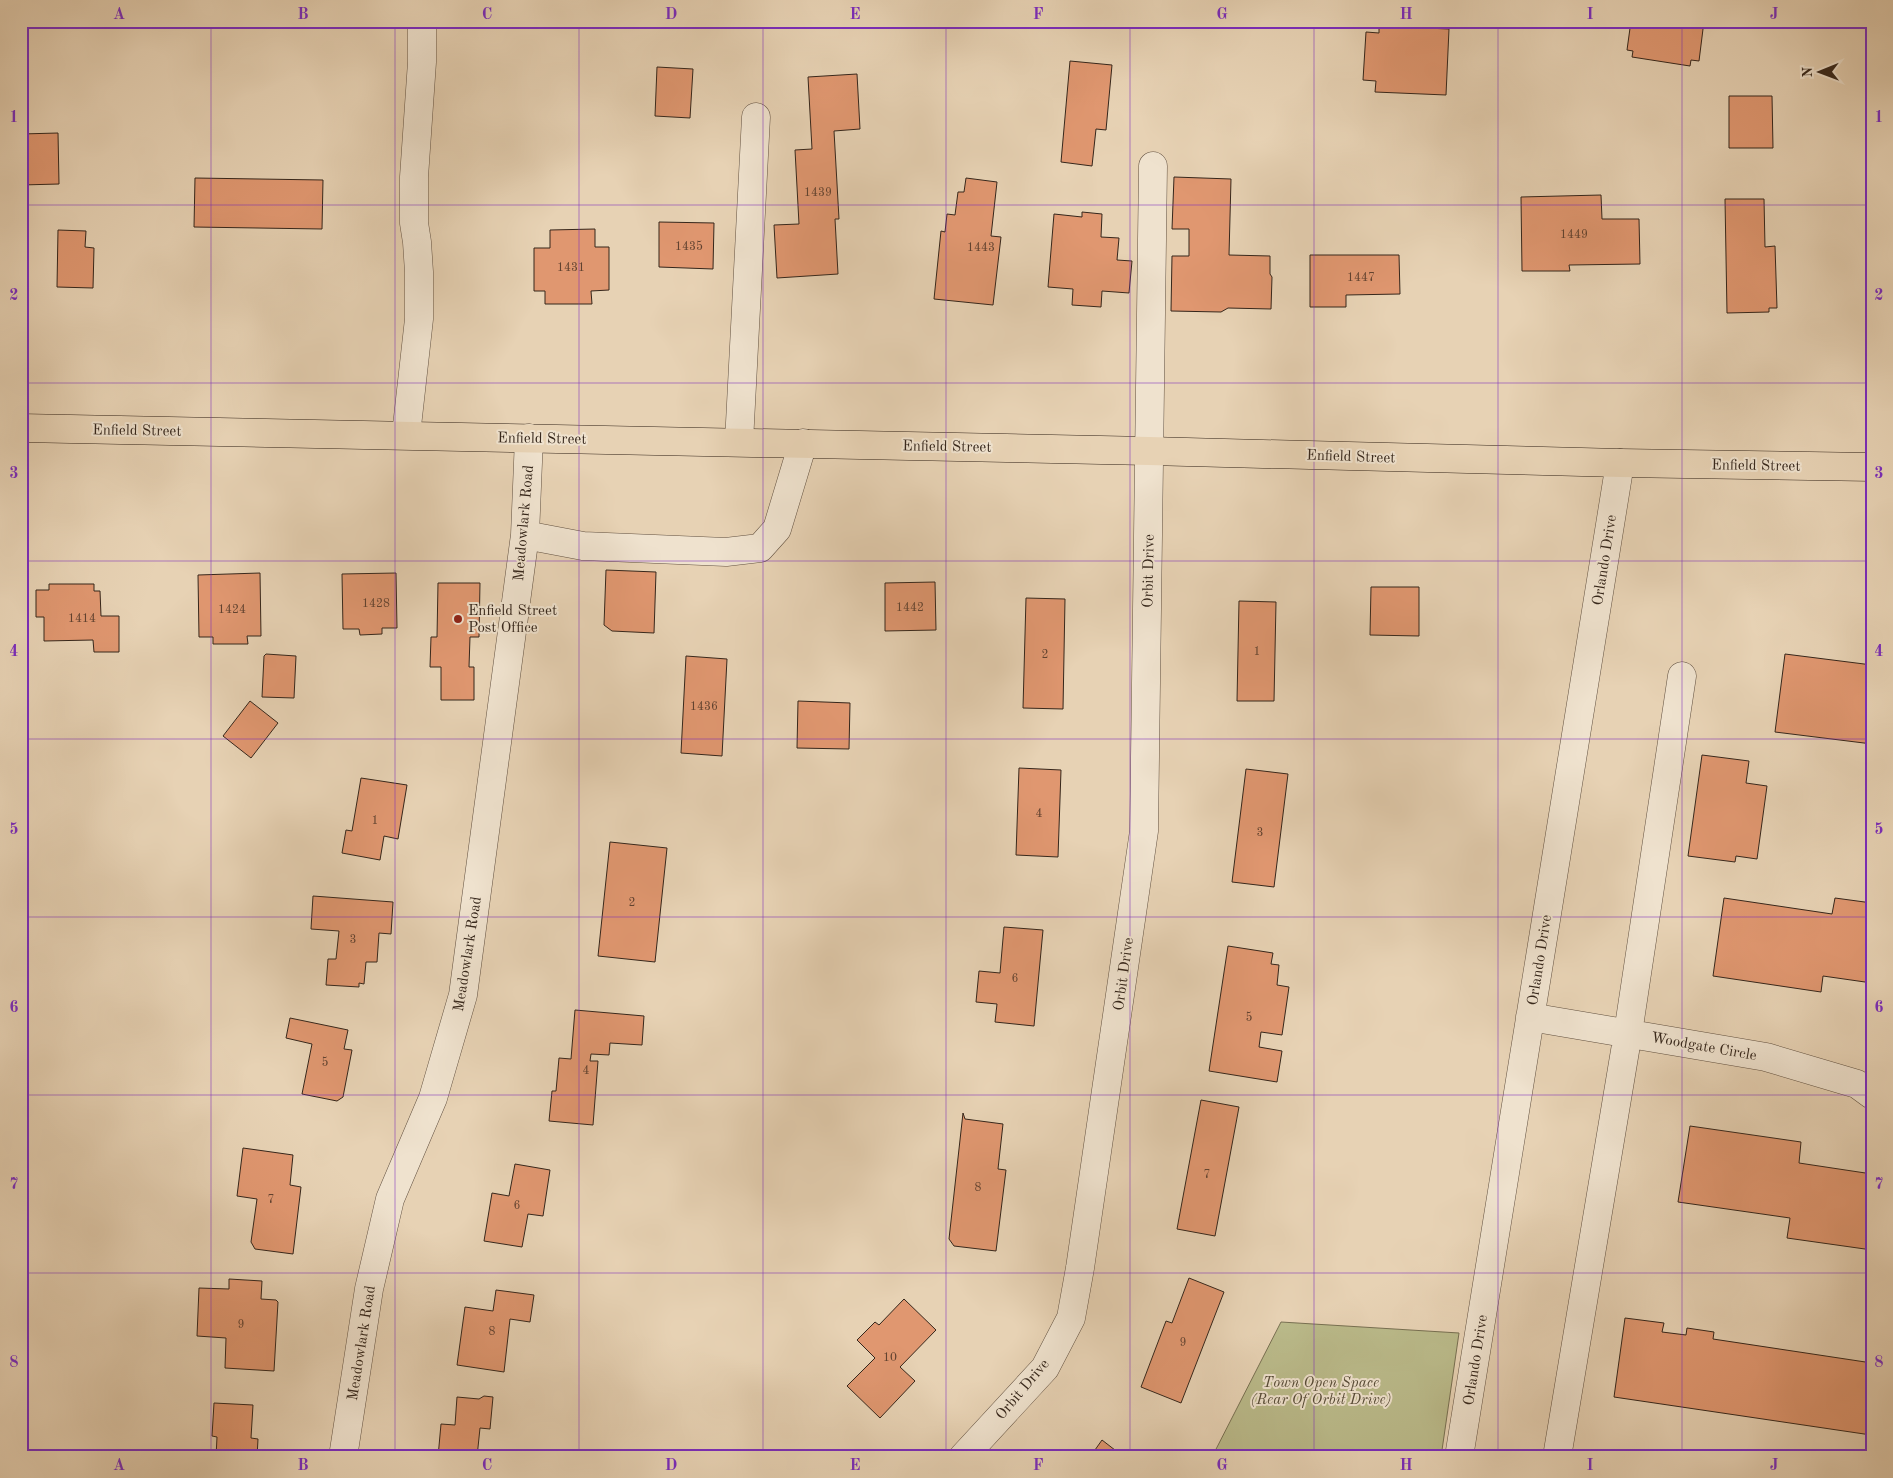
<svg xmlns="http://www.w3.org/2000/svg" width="1893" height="1478" font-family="'Old Standard TT',serif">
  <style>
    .green { fill: #baba8a; stroke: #787052 }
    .building { fill: #e09770; stroke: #35261b }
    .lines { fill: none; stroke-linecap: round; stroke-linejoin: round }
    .minor-casing { stroke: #625141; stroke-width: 29 }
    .major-casing { stroke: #35261b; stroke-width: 29 }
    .minor { stroke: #efe2ce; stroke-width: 28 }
    .major { stroke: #e7d2b4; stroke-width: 28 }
    .grid { fill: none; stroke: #7b2cbf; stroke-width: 1; stroke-opacity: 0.55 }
    .poi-dot { fill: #8f2418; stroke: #efe2ce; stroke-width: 2 }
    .labels { text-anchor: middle; stroke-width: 4; stroke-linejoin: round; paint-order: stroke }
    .number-label { font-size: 12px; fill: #604230 }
    .street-label { font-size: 15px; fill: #35261b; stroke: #efe2ce }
    .poi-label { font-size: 15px; fill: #35261b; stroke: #efe2ce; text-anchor: start }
    .park-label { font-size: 15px; font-style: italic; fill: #564b37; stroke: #efe2ce }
    .neatline { fill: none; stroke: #7b2cbf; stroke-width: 2 }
    .grid-label { font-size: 16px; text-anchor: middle; font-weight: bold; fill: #7b2cbf }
  </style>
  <rect width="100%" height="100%" fill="#e7d2b4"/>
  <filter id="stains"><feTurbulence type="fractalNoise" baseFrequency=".004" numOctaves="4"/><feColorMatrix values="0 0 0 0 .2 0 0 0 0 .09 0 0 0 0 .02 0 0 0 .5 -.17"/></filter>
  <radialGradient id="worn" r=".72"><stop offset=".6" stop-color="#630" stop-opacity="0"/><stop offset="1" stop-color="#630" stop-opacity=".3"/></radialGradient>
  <path class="green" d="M1281,1322L1459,1333L1441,1457H1212Z"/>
  <path class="building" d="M1631,21H1704L1699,61L1691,60L1690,66L1632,57L1633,51L1627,50Z
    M1379,26L1449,29L1446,95L1375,92L1376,81L1363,80L1366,32L1379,33Z
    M1070,61L1112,65L1106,130L1096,129L1092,166L1061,162Z
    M657,67L693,69L690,118L655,116Z
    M857,74L860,129L834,131L839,219H835L838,274L777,278L774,225L799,224L795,150L812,149L808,77Z
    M1729,96H1772L1773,148H1729Z
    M58,133L59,184L21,185V134Z
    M1174,177L1231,179L1229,255L1270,256V274L1272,277L1271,309L1228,308L1221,312L1171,311L1172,256H1189V229H1172Z
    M195,178L323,180L322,229L194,227Z
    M966,178L997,182L991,236L1001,237L993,305L934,299L941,231L945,232L947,214L955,215L958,192H964Z
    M1601,195L1602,219H1639L1640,264L1569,265L1570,271H1522L1521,197Z
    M1725,199H1764L1765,247L1775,246L1777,308H1769V312L1727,313Z
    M1082,212L1102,214L1101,237L1119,238L1117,260L1132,261L1129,293L1102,291L1101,307L1072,305L1073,289L1048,287L1054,214L1082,217Z
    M659,222L714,223L713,269L659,267Z
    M595,229V247H609V290L591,291L592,304H545V291H534V248H550V230Z
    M58,230L86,231L85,247L94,248L93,288L57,287Z
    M1310,255H1399L1400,294L1346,295V307H1310Z
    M606,570L656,572L654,633L612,631L604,625Z
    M260,573L261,636H247L248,644H213V637H199L198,575Z
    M396,573L397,628H382V634L360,635L359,629H343L342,574Z
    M935,582L936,630L885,631V583Z
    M438,583H480L479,637H470L469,667H474V700H441V667H430L431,637H437Z
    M49,584H94V591H100L101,616H119V652H94L93,640L44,641V617H36V590H49Z
    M1371,587H1419V636L1370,635Z
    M1026,598L1065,599L1063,709L1023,708Z
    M1239,601L1276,602L1274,701H1237Z
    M266,654L296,656L294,698L262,697L264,656Z
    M1785,654L1872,665V744L1775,732Z
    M686,656L727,659L722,756L681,753Z
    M250,701L278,723L251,758L223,736Z
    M798,701L850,703L849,749L797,748Z
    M1702,755L1749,761L1746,783L1767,786L1757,859L1736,856L1735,862L1688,856Z
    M1019,768L1061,770L1058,857L1016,855Z
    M1246,769L1288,774L1274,887L1232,882Z
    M361,778L407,785L398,839L384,836L380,860L342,853L346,830L352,831Z
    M610,842L667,848L655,962L598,956Z
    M313,896L393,902L391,934L379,933L377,962H366L364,984L359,983V987L326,985L328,959H336L339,931L311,929Z
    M1724,898L1832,914L1835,898L1872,903V983L1823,976L1821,992L1713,976Z
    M1004,927L1043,930L1034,1026L995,1022L997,1004L976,1002L979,971L1000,973Z
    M1228,946L1273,953L1271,964L1279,965L1277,985L1289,987L1282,1035L1261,1032L1259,1047L1282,1051L1277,1082L1209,1071Z
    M575,1010L644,1016L642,1045L610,1043L609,1055L591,1054L590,1061H598L593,1125L549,1121L552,1091H556L559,1058L571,1059Z
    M290,1018L348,1030L344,1049L352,1050L343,1097L337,1101L302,1094L312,1044L286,1038Z
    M1201,1100L1239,1107L1215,1236L1177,1229Z
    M963,1113L965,1119L1003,1124L998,1169L1006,1170L996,1251L954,1246L949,1239Z
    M1690,1126L1801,1142L1799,1163L1872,1174V1250L1787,1238L1790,1218L1678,1202Z
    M243,1148L293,1155L290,1185L301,1187L293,1254L255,1249L251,1242L257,1199L237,1196Z
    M515,1164L550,1170L543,1216L528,1214L522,1247L484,1241L492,1193L509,1196Z
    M1189,1278L1224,1292L1181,1403L1141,1387L1166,1321L1172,1323Z
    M229,1279L262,1281L261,1299L276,1300L278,1302L274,1371L225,1368L226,1338L197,1336L199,1288L229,1289Z
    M496,1290L534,1295L530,1322L510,1319L504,1372L457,1365L465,1307L493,1311Z
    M904,1299L936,1330L900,1367L915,1381L880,1418L847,1386L875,1358L857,1340L875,1322L879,1325Z
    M1625,1318L1664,1323L1662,1332L1686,1335L1687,1328L1714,1332L1713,1339L1872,1363L1871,1435L1614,1397Z
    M484,1396L493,1397L490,1429L480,1428L477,1457H438L441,1424L455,1425L457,1397L479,1399Z
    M214,1403L253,1405L251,1438L258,1439L257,1457H216L217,1437L212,1436Z
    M1102,1440L1124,1457H1090Z"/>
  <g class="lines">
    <g class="minor-casing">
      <path id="minor" d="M406,435L419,319V272L417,242L414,223V177L422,62V21
        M739,442L756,117
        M525,535L583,546L726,552L760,548L777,529L803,443
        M1530,1017L1766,1057L1857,1084L1872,1095
        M343,1457L369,1289L390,1199L433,1098L463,995L525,535L529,438
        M963,1457L1045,1368L1071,1318L1080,1268L1144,831L1153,166
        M1459,1457L1620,463
        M1557,1457L1628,1033L1682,676"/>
    </g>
    <g class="major-casing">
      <path id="major" d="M21,428L1149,451L1620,463L1872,467"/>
    </g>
    <use href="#minor" class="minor"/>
    <use href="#major" class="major"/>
  </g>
  <path class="grid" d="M211,21V1457M395,21V1457M579,21V1457M763,21V1457M946,21V1457M1130,21V1457M1314,21V1457M1498,21V1457M1682,21V1457M21,205H1872M21,383H1872M21,561H1872M21,739H1872M21,917H1872M21,1095H1872M21,1273H1872"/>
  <circle class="poi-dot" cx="458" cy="619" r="5"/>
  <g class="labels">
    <g class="number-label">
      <text x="818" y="196">1439</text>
      <text x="1574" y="238">1449</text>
      <text x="689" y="250">1435</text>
      <text x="981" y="251">1443</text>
      <text x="571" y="271">1431</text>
      <text x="1361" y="281">1447</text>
      <text x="376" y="607">1428</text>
      <text x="910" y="611">1442</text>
      <text x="232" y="613">1424</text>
      <text x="82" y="622">1414</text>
      <text x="1257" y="655">1</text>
      <text x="1045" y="658">2</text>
      <text x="704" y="710">1436</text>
      <text x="1039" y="817">4</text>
      <text x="375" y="824">1</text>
      <text x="1260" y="836">3</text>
      <text x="632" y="906">2</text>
      <text x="353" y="943">3</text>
      <text x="1015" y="982">6</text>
      <text x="1249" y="1021">5</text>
      <text x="325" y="1066">5</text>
      <text x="586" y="1074">4</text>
      <text x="1207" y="1178">7</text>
      <text x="978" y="1191">8</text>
      <text x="271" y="1203">7</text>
      <text x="517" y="1209">6</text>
      <text x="241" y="1328">9</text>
      <text x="492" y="1335">8</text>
      <text x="1183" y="1346">9</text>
      <text x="890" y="1361">10</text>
    </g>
    <g class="street-label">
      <text transform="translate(137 430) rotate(1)" y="5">Enfield Street</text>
      <text transform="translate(542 438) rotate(1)" y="5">Enfield Street</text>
      <text transform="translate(947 446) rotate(1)" y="5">Enfield Street</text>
      <text transform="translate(1351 456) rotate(2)" y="5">Enfield Street</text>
      <text transform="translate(1756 465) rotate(1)" y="5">Enfield Street</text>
      <text transform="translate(523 523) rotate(-85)" y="5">Meadowlark Road</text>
      <text transform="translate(1604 560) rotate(-81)" y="5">Orlando Drive</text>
      <text transform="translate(1148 571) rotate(-89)" y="5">Orbit Drive</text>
      <text transform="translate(467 954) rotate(-81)" y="5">Meadowlark Road</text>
      <text transform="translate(1539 960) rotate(-81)" y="5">Orlando Drive</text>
      <text transform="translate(1123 974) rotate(-82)" y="5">Orbit Drive</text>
      <text transform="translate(1704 1046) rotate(10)" y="5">Woodgate Circle</text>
      <text transform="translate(361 1343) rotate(-81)" y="5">Meadowlark Road</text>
      <text transform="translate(1475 1360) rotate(-81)" y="5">Orlando Drive</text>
      <text transform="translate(1022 1389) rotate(-50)" y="5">Orbit Drive</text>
    </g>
    <g class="poi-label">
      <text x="468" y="615">Enfield Street<tspan x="468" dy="17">Post Office</tspan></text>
    </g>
    <g class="park-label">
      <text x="1321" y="1387">Town Open Space<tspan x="1321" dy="17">(Rear Of Orbit Drive)</tspan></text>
    </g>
  </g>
  <rect width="1893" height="1478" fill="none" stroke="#e7d2b4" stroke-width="55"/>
  <g transform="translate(1820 72) rotate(269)" stroke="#efe2ce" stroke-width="4" paint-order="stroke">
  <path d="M0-4L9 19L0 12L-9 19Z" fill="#35261b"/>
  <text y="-8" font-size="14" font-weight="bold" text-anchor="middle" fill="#35261b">N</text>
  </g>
  <rect x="28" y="28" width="1838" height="1422" class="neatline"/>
  <g class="grid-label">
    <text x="119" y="19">A</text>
    <text x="303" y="19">B</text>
    <text x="487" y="19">C</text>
    <text x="671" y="19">D</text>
    <text x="855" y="19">E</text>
    <text x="1038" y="19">F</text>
    <text x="1222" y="19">G</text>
    <text x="1406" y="19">H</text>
    <text x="1590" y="19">I</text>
    <text x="1774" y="19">J</text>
    <text x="14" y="122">1</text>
    <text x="1879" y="122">1</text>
    <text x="14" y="300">2</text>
    <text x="1879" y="300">2</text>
    <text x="14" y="478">3</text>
    <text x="1879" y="478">3</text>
    <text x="14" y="656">4</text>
    <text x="1879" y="656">4</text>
    <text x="14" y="834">5</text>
    <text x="1879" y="834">5</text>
    <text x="14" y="1012">6</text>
    <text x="1879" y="1012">6</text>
    <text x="14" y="1189">7</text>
    <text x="1879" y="1189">7</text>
    <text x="14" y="1367">8</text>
    <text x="1879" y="1367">8</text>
    <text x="119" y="1470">A</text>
    <text x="303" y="1470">B</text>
    <text x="487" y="1470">C</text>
    <text x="671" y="1470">D</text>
    <text x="855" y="1470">E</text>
    <text x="1038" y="1470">F</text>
    <text x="1222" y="1470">G</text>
    <text x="1406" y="1470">H</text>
    <text x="1590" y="1470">I</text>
    <text x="1774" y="1470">J</text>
  </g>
  <rect width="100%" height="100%" filter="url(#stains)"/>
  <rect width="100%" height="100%" fill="url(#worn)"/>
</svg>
